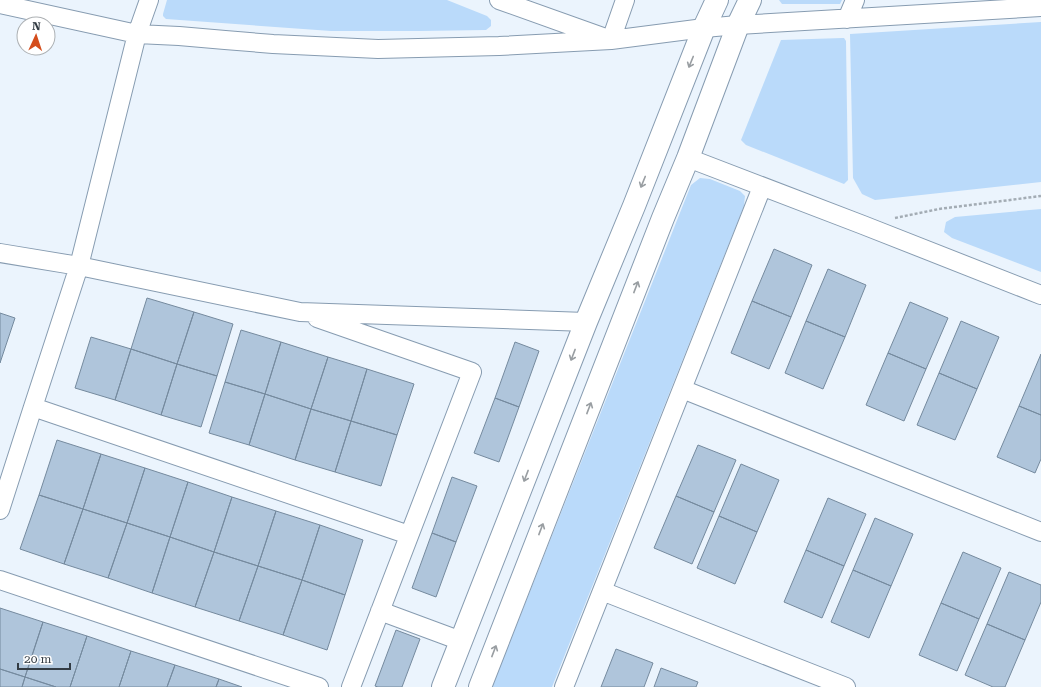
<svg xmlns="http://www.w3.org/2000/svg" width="1041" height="687" font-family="'Roboto Serif',serif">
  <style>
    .green { fill: #badafa }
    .building { fill: #afc5db; stroke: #758a9e }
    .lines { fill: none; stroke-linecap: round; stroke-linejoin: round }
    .minor-casing { stroke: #879cb1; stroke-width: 20 }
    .tertiary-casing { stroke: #879cb1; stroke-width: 24 }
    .path { stroke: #a3acb4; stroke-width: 2.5; stroke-dasharray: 3 2; stroke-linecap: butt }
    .minor { stroke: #fff; stroke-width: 18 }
    .tertiary { stroke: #fff; stroke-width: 22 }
    .oneway { stroke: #999ea2 }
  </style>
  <rect width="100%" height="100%" fill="#ebf4fd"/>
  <path class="green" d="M167,0H447L487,16L491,20V26L486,30L420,31H331L166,19L163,16V14Z
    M779,0H842L840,4H782Z
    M1041,22V182L875,200L862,194L853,178L850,34Z
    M842,38H844L846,41L848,180L844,184L746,145L741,140L781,40Z
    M700,178L710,179L740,191L745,196L744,206L552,687H492L691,185Z
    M1041,209V272L952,238L944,232L946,222L955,217Z"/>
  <path class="building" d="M774,249L812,265L791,317L752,301Z
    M828,269L866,285L845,337L806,321Z
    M147,298L194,312L177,364L131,349Z
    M752,301L791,317L769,369L731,353Z
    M910,302L948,318L926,369L888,353Z
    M194,312L233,324L217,376L177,364Z
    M0,313L15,318L0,363Z
    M806,321L845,337L823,389L785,373Z
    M961,321L999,337L977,389L939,373Z
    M241,330L281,342L265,394L225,382Z
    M91,337L131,349L115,400L75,388Z
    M281,342L328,357L311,409L265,394Z
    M515,342L539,351L519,407L495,398Z
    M131,349L177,364L161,415L115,400Z
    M888,353L926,369L904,421L866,405Z
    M1041,354V415L1019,406Z
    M328,357L367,369L351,421L311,409Z
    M177,364L217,376L201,427L161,415Z
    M367,369L414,384L397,435L351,421Z
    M939,373L977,389L955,440L917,425Z
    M225,382L265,394L249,445L209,433Z
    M265,394L311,409L295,460L249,445Z
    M495,398L519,407L499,462L474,453Z
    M1019,406L1041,415V459L1035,473L997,457Z
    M311,409L351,421L335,472L295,460Z
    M351,421L397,435L381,486L335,472Z
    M57,440L101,454L83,509L39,495Z
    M698,445L736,460L714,512L676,496Z
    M101,454L145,468L127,523L83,509Z
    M741,464L779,480L757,532L719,516Z
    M145,468L188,482L170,537L127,523Z
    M452,477L477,486L456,542L432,533Z
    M188,482L232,497L214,552L170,537Z
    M39,495L83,509L64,564L20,549Z
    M676,496L714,512L692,564L654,548Z
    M232,497L276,511L258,566L214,552Z
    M828,498L866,514L844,566L806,550Z
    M83,509L127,523L108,578L64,564Z
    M276,511L320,525L302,580L258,566Z
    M719,516L757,532L735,584L697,568Z
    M875,518L913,534L891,586L853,570Z
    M127,523L170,537L152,593L108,578Z
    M320,525L363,540L345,595L302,580Z
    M432,533L456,542L436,597L412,588Z
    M170,537L214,552L195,607L152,593Z
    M806,550L844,566L822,618L784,602Z
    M214,552L258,566L239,621L195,607Z
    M963,552L1001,568L979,619L941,603Z
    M258,566L302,580L283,635L239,621Z
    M853,570L891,586L869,638L831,622Z
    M1009,572L1041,585V602L1025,640L987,624Z
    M302,580L345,595L327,650L283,635Z
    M941,603L979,619L957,671L919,655Z
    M0,608L43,622L25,677L0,669Z
    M43,622L87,636L70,687H56L25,677Z
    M987,624L1025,640L1005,687H993L965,675Z
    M396,630L420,639L402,687H378L375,686Z
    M87,636L131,651L119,687H70Z
    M616,649L653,663L644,687H601Z
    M131,651L175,665L167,687H119Z
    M175,665L219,679L216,687H167Z
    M661,668L698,682L696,687H654Z
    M0,669L25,677L22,687H0Z
    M25,677L56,687H22Z
    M219,679L242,687H216Z"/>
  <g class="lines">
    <g class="minor-casing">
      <path id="minor" d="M499,0L611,40L625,0
        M0,4L137,34L179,36L225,40L273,44L378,49L499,46L611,40L704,28L738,25L1041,7
        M847,19L855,0
        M688,158L863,225L1041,295
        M0,253L79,266L300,312L586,322
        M317,318L472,372L351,687
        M682,389L1041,532
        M33,407L409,535
        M0,510L33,407L79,266L137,34L149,0
        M0,580L319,687
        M602,591L846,687
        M380,611L461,641
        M564,687L762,187"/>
    </g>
    <g class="tertiary-casing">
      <path id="tertiary" d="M443,687L586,322L634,206L704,28L717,0
        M480,687L663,218L688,158L738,25L750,0"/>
    </g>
    <path class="path" d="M895,218L939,209L1041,196"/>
    <use href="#minor" class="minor"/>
    <use href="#tertiary" class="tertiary"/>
  </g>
  <defs><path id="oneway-shaft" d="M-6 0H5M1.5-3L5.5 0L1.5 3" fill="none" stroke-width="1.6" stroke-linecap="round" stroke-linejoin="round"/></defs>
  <g class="oneway">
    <use href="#oneway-shaft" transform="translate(691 62) rotate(112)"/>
    <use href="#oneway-shaft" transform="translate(643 182) rotate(112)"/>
    <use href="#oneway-shaft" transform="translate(636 287) rotate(-69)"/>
    <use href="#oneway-shaft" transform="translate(573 355) rotate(111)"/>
    <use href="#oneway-shaft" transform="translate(589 408) rotate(-69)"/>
    <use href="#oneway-shaft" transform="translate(526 476) rotate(111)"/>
    <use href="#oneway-shaft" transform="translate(541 529) rotate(-69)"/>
    <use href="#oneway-shaft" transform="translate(494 651) rotate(-69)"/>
  </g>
  <g transform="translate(36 36) rotate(3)"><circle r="19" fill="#ffffff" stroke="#adb1b4"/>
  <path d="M0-3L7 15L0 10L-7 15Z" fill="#d44d1c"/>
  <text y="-6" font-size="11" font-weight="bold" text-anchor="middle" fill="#333c44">N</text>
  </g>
  <path d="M18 663v6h52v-6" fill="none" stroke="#333c44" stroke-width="2"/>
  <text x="24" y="663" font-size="12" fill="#333c44" stroke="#ffffff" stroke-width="3" paint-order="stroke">20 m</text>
</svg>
